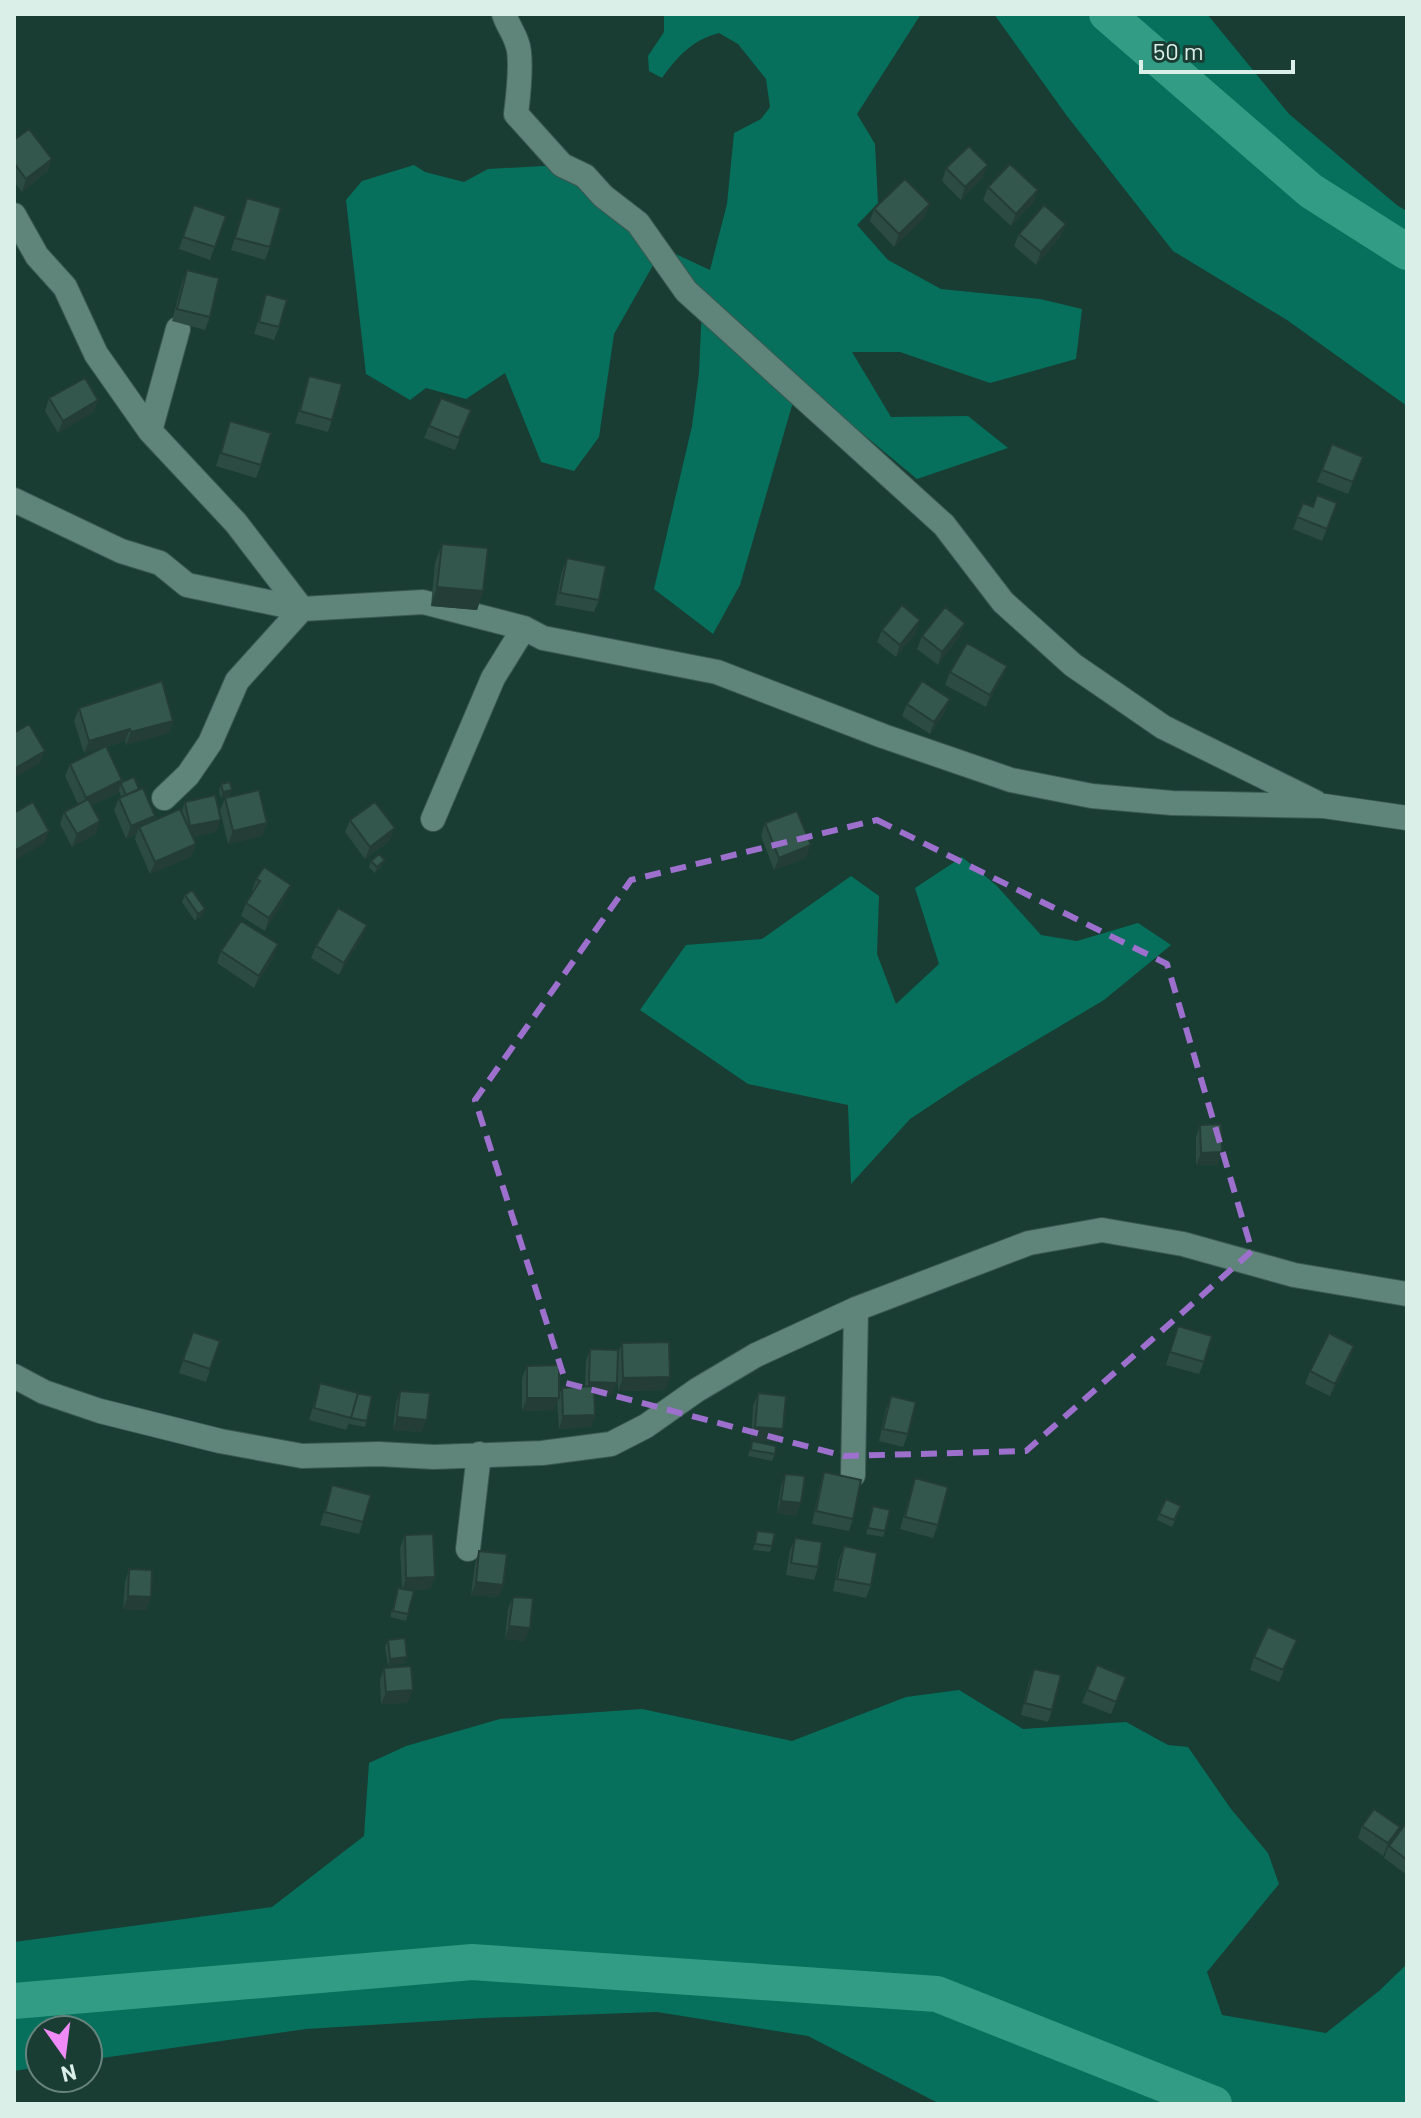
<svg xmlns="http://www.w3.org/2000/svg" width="1421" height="2118" font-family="Barlow,sans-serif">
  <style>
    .green { fill: #06705c }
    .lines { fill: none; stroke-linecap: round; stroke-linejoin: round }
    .river { stroke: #339c84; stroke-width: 36 }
    .street-casing { stroke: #395851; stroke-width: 26 }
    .street { stroke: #5f8479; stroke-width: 24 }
    .wall { fill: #2c4b42 }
    .shaded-wall { fill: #243d36 }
    .building { fill: #33574d; stroke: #243d36; stroke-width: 2 }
    .marked { fill: none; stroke: #9d70ce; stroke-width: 6; stroke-dasharray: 16 10; stroke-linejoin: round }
  </style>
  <rect width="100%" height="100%" fill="#193d33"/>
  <path class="green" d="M664,14H921L857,114L875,144L878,203L857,225L888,260L941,289L1040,299L1082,309L1076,359L990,383L900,352H852L891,417L968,416L1008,448L917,479L828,405L793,402L740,585L713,634L654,589L692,426L699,373L702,306L660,253L614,334L599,437L574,471L541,462L505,373L466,399L426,388L410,400L366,374L346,200L362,181L414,165L425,172L464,182L488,169L562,165L652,243L710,270L727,204L734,133L761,119L770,107L766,79L738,44L719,33C692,40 677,57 662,78L649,71L648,56L664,32Z
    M994,14H1207L1289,114L1398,206L1407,211V406L1287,320L1173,251L1067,116Z
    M962,857L996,885L1041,935L1077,941L1138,923L1171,945L1104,1000L966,1082L910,1119L851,1184L848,1105L748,1084L640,1010L686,945L762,939L851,876L879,896L877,954L896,1004L939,964L915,888Z
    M959,1690L1023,1729L1126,1722L1168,1745L1188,1747L1231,1809L1268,1853L1279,1884L1207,1972L1222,2015L1326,2033L1379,1991L1407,1964V2104H940L808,2036L657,2012L483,2018L306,2029L88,2060V2030H40V2067L14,2071V1942L272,1907L364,1836L369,1763L406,1746L500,1719L642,1709L792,1741L906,1697Z"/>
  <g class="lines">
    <path class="river" d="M1107,14L1311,191L1407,252
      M14,2001L472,1962L937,1994L1214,2104"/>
    <g class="street-casing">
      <path id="street" d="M504,14C507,24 514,33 517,43C523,58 518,98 516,114L562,165L585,176L603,196L638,223L686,291L944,525L1003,602L1073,665L1163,727L1315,802
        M14,215L37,256L65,287L96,354L150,431L236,523L302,609L237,681L210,743L188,775L164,798
        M150,431L178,329
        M14,500L121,551L160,563L187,585L302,609L423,602L524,628L543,638L717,672L883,736L1011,780L1092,796L1172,803L1324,806L1407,818
        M433,819L493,678L524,628
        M14,1376L44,1392L100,1411L220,1441L302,1456L379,1454L434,1457L542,1453L611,1444L646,1426L697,1390L756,1355L856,1309L1029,1243L1102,1230L1183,1244L1294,1275L1407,1294
        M853,1475L856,1309
        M468,1549L479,1454"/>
    </g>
    <use href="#street" class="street"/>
  </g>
  <path class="wall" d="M14,140L48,171L22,192L14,182Z
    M946,168L983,177L961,200L942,181Z
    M988,187L1034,202L1011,226L983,200Z
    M247,198L270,247L265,260L231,250Z
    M194,205L226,216L210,260L179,249Z
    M874,209L925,217L894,247L870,221Z
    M1019,234L1061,236L1036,265L1014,246Z
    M187,270L210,317L205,330L172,321L182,282Z
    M266,294L279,327L274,340L254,334Z
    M309,376L332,420L328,432L295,423Z
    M49,398L98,400L94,412L58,433L45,411Z
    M230,421L261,465L256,478L216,466Z
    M466,423L455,450L424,438L429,426Z
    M1332,444L1363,457L1348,494L1317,482Z
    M1303,503L1313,507L1337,503L1322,541L1293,529Z
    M442,544L483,591L477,610L431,606L435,563Z
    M567,558L599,600L594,612L555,605L562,571Z
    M882,630L916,633L896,657L877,642Z
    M922,636H960L938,665L917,649Z
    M1007,666L1002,678L986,707L945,685L950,672Z
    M950,699L945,712L930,734L902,716L907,704Z
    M79,708L173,721L169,733L126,745L125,741L106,747L122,780V782L139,789L155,816L154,821L181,812L185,802L216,832L193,837L196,844L191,857L150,874L135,839L136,835L126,839L114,810L119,798L121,797L119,791L118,793L92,805L96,834L72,847L60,824L64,812L78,804L65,776L70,764L104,747L84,753L74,721Z
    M221,784L230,796L221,798L219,791Z
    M225,798L267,823L262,836L228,844L220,810Z
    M350,820L390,841L365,859L345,832Z
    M765,823L806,858L774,870L761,836Z
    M371,861L382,866L375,873L369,867Z
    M256,879L286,897L265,931L241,916L246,903L253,892L252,891Z
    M185,895L203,915L195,921L182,902Z
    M362,937L339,975L311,958L316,946Z
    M221,951L274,957L254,988L217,963Z
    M1200,1125L1222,1152L1217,1165H1196V1137Z
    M1178,1326L1204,1362L1199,1374L1166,1365Z
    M193,1332L220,1341L206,1382L179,1373Z
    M622,1343L666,1390L618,1391V1366L612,1395L594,1394L595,1415L591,1427L559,1429L557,1402L554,1410L522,1411V1378L527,1366L559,1395L562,1388L585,1386L586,1361L590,1349L618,1354Z
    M1350,1358L1330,1396L1305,1384L1310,1371Z
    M320,1383L367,1421L365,1427L349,1424L350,1421L346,1430L309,1420Z
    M400,1391L422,1432L393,1430L396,1403Z
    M758,1393L779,1442L751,1440L753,1406Z
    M891,1396L908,1434L903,1447L879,1441L886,1409Z
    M752,1441L775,1454L772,1461L748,1456Z
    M824,1472L853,1519L849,1531L812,1524L820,1485Z
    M785,1474L801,1503L796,1516L777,1513L781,1486Z
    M915,1478L938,1525L933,1538L900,1529Z
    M332,1485L363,1522L359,1534L320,1525Z
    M873,1506L885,1531L883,1537L866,1534Z
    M1179,1512L1172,1527L1157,1520L1159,1514Z
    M757,1531L772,1546L770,1552L753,1550Z
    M405,1535L435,1577L430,1589L409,1590L408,1614L406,1621L390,1617L398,1588H402L400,1548Z
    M795,1538L818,1567L814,1580L786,1575L790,1550Z
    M844,1546L871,1585L866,1598L833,1591L839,1559Z
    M479,1551L499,1597L471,1595L475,1564Z
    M129,1569L151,1597L146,1610L123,1609L125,1582Z
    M513,1597L525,1641L505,1639L508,1609Z
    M388,1640L407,1657L405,1663L388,1666L385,1647Z
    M1297,1640L1279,1682L1250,1670L1254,1657Z
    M1097,1665L1126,1677L1111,1714L1082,1703Z
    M384,1668L408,1703L381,1704L380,1680Z
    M1034,1669L1052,1710L1048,1722L1021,1715L1029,1681Z
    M1407,1822V1875L1384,1858L1387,1850L1383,1856L1358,1838L1362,1826L1396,1836Z"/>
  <path class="shaded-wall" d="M52,159L48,171L22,192L26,179Z
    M988,165L983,177L961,200L965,187Z
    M1038,190L1034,202L1011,226L1016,214Z
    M930,204L925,217L894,247L899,234Z
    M1066,224L1061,236L1036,265L1041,252Z
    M98,400L94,412L58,433L63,421Z
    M437,587L483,591L477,610L431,606Z
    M920,620L916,633L896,657L900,645Z
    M965,623L960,636L938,665L942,652Z
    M1007,666L1002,678L986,707L990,695Z
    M950,699L945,712L930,734L934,722Z
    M173,721L169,733L126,745L131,732Z
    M130,729L125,741L84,753L89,741Z
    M45,751L40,763L14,778V769Z
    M122,780L118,793L81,810L86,798Z
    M232,790L230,796L221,798L223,792Z
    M155,816L151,829L139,827L136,835L126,839L131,826Z
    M221,820L216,832L186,839L190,826Z
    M100,821L96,834L72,847L77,834Z
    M267,823L262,836L228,844L233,831Z
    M395,828L390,841L365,859L370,847Z
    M49,831L45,843L14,861L16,850Z
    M196,844L191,857L150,874L155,862Z
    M811,845L806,858L774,870L779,858Z
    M385,860L382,866L375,873L377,867Z
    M291,885L286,897L265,931L269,918Z
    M205,909L203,915L195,921L198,914Z
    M367,925L362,937L339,975L344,963Z
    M278,944L274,957L254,988L259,976Z
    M1222,1152L1217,1165H1196L1201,1153Z
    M1354,1346L1350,1358L1330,1396L1335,1384Z
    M670,1377L666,1390L618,1391L623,1378Z
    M589,1382L617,1383L612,1395L585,1394Z
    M527,1398H559L554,1410L522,1411Z
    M595,1415L591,1427L559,1429L563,1416Z
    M397,1417L427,1420L422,1432L393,1430Z
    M755,1427L783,1429L779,1442L751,1440Z
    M781,1501L801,1503L796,1516L777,1513Z
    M435,1577L430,1589L402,1590L406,1578Z
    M476,1582L503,1585L499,1597L471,1595Z
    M128,1596L151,1597L146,1610L123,1609Z
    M509,1626L530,1628L525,1641L505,1639Z
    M407,1657L405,1663L388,1666L390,1659Z
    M413,1690L408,1703L381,1704L386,1692Z
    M1400,1827L1395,1839L1389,1846L1383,1856L1388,1843Z"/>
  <path class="building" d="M29,129L52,159L26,179L14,163V140Z
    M969,146L988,165L965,187L946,168Z
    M1010,164L1038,190L1016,214L988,187Z
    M905,179L930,204L899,234L874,209Z
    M247,198L281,208L270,247L235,238Z
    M194,205L226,216L215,247L183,237Z
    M1044,205L1066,224L1041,252L1019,234Z
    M187,270L219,278L210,317L177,309Z
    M266,294L287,300L279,327L259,322Z
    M309,376L342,384L332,420L300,411Z
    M85,378L98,400L63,421L49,398Z
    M441,398L471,410L459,438L429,426Z
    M230,421L271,433L261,465L221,453Z
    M1332,444L1363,457L1353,482L1322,470Z
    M1317,495L1337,503L1327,529L1297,517L1303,503L1313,507Z
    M442,544L488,548L483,591L437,587Z
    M567,558L606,566L599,600L560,593Z
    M902,605L920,620L900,645L882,630Z
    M945,607L965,623L942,652L922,636Z
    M967,643L1007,666L990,695L950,672Z
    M162,681L173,721L131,732L130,729L89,741L79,708Z
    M922,681L950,699L934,722L907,704Z
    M29,724L45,751L14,769V733Z
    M106,746L122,780L86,798L70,764Z
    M134,777L139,789L126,795L121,784L122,782Z
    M230,782L232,790L223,792L221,784Z
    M143,788L155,816L131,826L119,798Z
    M259,790L267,823L233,831L225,798Z
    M215,795L221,820L190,826L185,802Z
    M88,799L100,821L77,834L64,812Z
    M33,802L49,831L16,850L14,847V813Z
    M375,802L395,828L370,847L350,820Z
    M180,809L196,844L155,862L139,827Z
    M797,811L811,845L779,858L765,823Z
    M379,854L385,860L377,867L371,861Z
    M264,867L291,885L269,918L246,903L260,881L256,879Z
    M192,890L205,909L198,914L185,895Z
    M338,908L367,925L344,963L316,946Z
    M241,921L278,944L259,976L221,951Z
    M1221,1124L1222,1152L1201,1153L1200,1125Z
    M1178,1326L1212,1336L1204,1362L1170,1352Z
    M193,1332L220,1341L210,1369L183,1360Z
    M1329,1333L1354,1346L1335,1384L1310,1371Z
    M669,1342L670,1377L623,1378L622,1343Z
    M590,1349L618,1350L617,1383L589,1382Z
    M559,1365V1398H527V1366Z
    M320,1383L358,1393L351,1418L314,1408Z
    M594,1386L595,1415L563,1416L562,1388Z
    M400,1391L430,1393L427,1420L397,1417Z
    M356,1393L372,1396L367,1421L351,1418L358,1393Z
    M758,1393L786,1396L783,1429L755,1427Z
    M891,1396L916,1402L908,1434L883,1429Z
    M752,1441L776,1446L775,1454L751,1450Z
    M824,1472L861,1480L853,1519L816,1511Z
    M785,1474L805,1476L801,1503L781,1501Z
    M915,1478L948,1487L938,1525L905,1517Z
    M332,1485L371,1495L363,1522L325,1512Z
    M1166,1499L1181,1506L1174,1520L1159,1514Z
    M873,1506L890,1510L885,1531L868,1528Z
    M757,1531L775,1533L772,1546L755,1544Z
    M433,1534L435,1577L406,1578L405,1535Z
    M795,1538L822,1542L818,1567L791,1563Z
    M844,1546L877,1553L871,1585L837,1579Z
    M479,1551L507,1554L503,1585L476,1582Z
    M129,1569L152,1570L151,1597L128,1596Z
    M398,1588L414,1591L408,1614L393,1611Z
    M513,1597L533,1598L530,1628L509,1626Z
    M1268,1627L1297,1640L1283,1670L1254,1657Z
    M405,1638L407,1657L390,1659L388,1640Z
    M1097,1665L1126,1677L1116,1702L1087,1690Z
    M411,1666L413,1690L386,1692L384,1668Z
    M1034,1669L1061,1675L1052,1710L1025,1703Z
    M1374,1809L1400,1827L1388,1843L1362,1826Z
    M1407,1822V1860L1389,1846Z"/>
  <path class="marked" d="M877,820L1167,964L1252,1251L1026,1451L844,1456L566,1383L475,1100L631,880Z"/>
  <rect width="1421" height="2118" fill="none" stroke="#dbefe9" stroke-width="32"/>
  <g transform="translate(64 2054) rotate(166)"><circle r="38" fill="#193d33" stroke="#67847c" stroke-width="2"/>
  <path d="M0-6L14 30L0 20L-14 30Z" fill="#ef8bf7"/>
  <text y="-12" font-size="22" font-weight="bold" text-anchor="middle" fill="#dbefe9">N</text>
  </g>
  <path d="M1141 60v12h152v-12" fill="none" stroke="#dbefe9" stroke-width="4"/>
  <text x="1153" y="60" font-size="24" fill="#dbefe9" stroke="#193d33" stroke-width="6" paint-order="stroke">50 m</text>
</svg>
